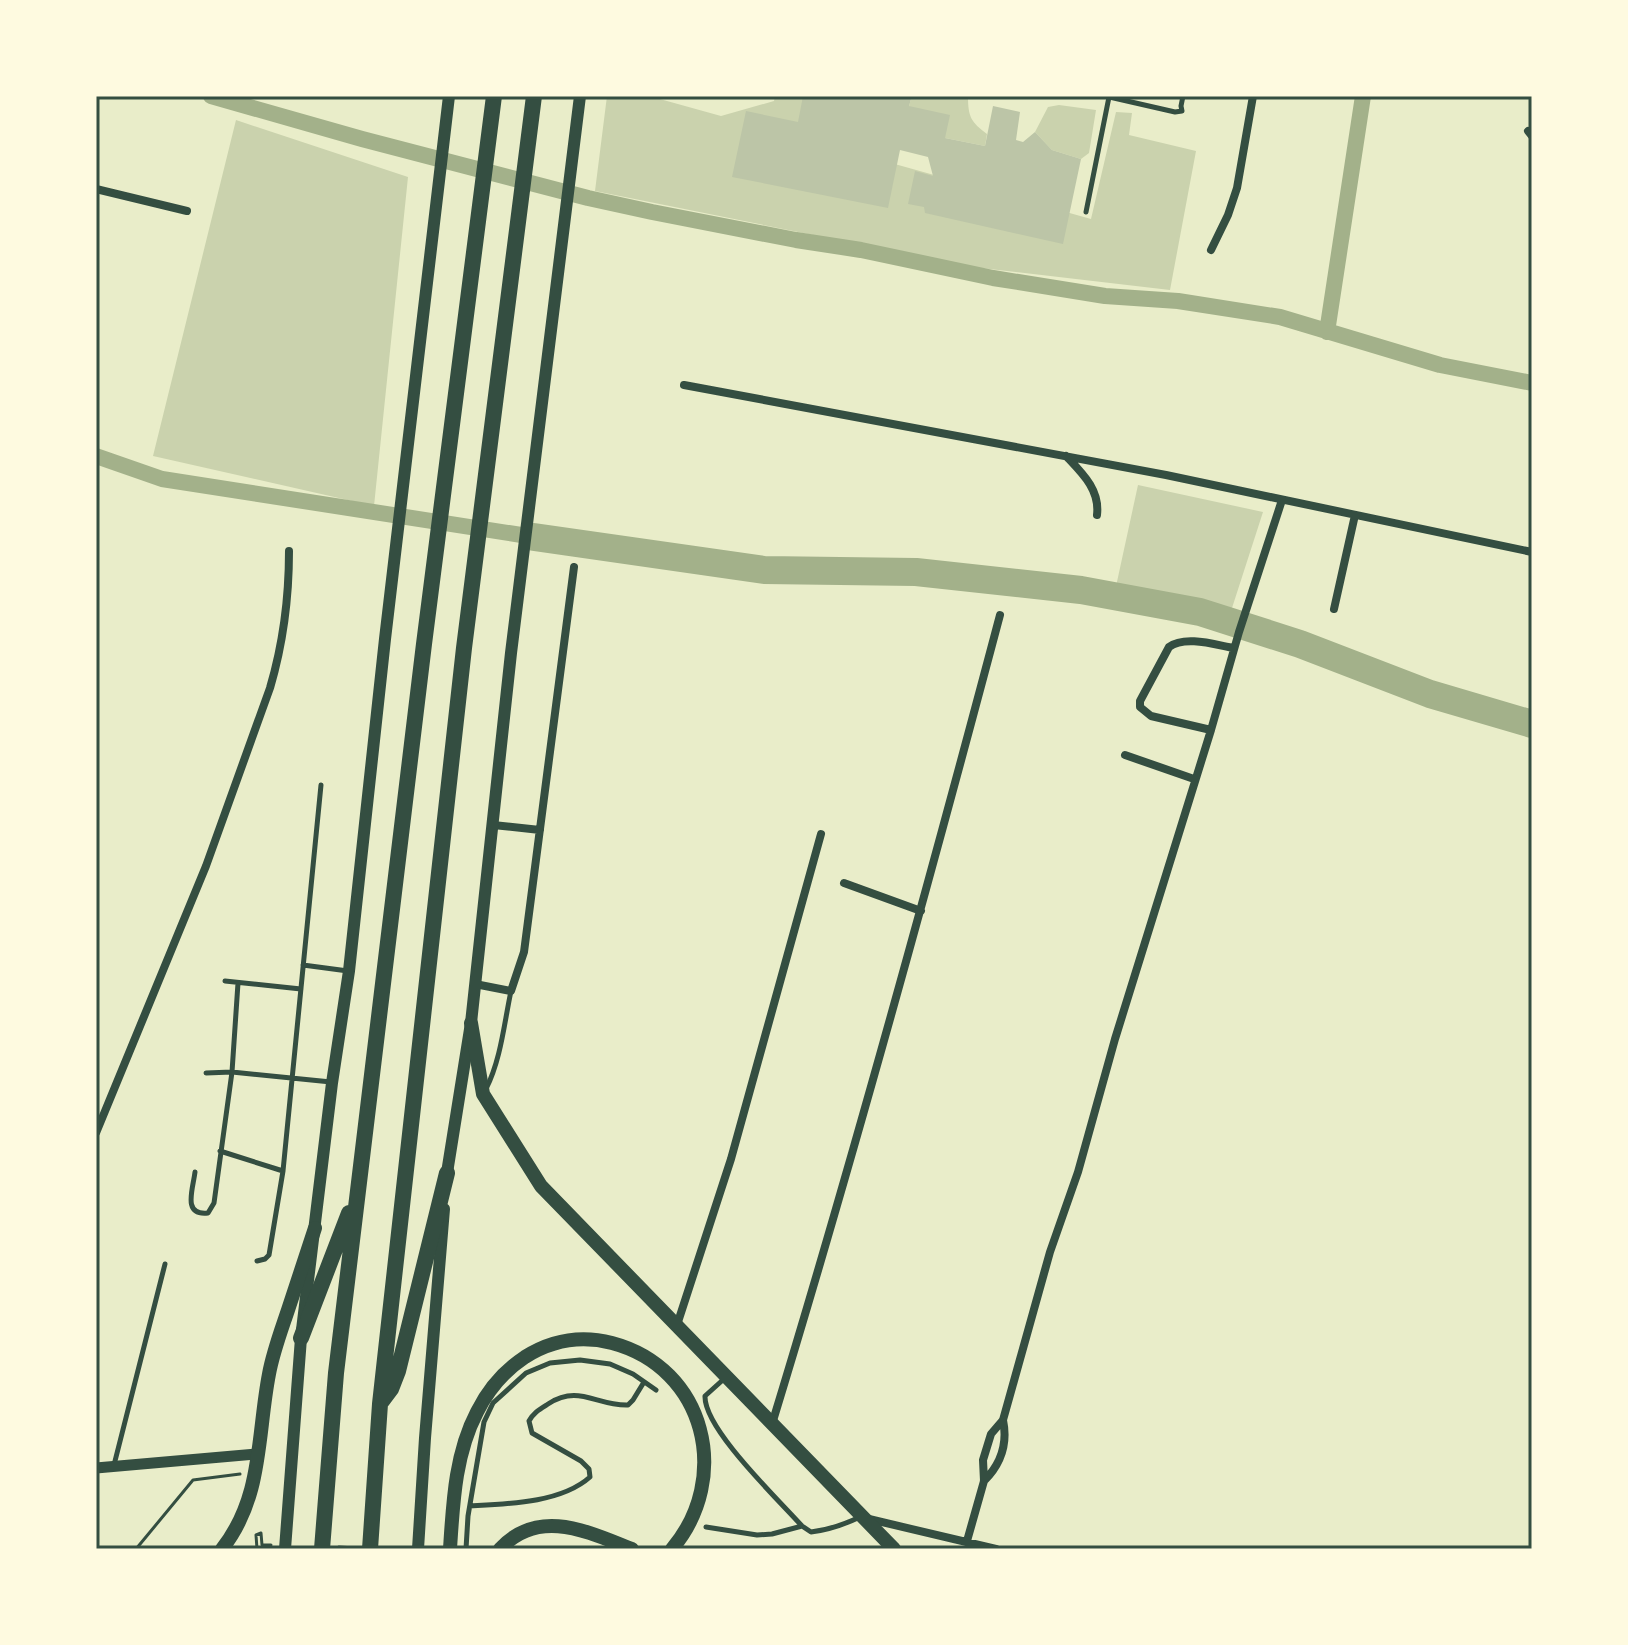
<svg xmlns="http://www.w3.org/2000/svg" width="1628" height="1645" font-family="Ubuntu,sans-serif">
  <style>
    .green { fill: #cad2ad }
    .lines { fill: none; stroke-linecap: round; stroke-linejoin: round }
    .canal { stroke: #a3b18a; stroke-width: 16 }
    .river { stroke: #a3b18a; stroke-width: 28 }
    .building { fill: #bcc5a7 }
    .path { stroke: #344e41; stroke-width: 3 }
    .service { stroke: #344e41; stroke-width: 5 }
    .minor { stroke: #344e41; stroke-width: 8 }
    .tertiary { stroke: #344e41; stroke-width: 11 }
    .secondary { stroke: #344e41; stroke-width: 12 }
    .primary { stroke: #344e41; stroke-width: 14 }
    .trunk { stroke: #344e41; stroke-width: 16 }
    .neatline { fill: none; stroke: #344e41; stroke-width: 3 }
  </style>
  <rect width="100%" height="100%" fill="#e9edc9"/>
  <path class="green" d="M607,96H649L721,116L774,101L775,96H817L809,140L1091,219L1116,112L1132,113L1129,135L1196,151L1170,290L972,267L595,191Z
    M912,96H968C968,117 971,122 987,134L985,146L945,138L909,106Z
    M1059,105L1096,110L1089,153L1081,159L1052,150L1035,132L1048,107Z
    M236,120L408,177L374,506L153,456Z
    M1138,485L1263,512L1232,608L1159,594L1115,591Z"/>
  <g class="lines">
    <path class="canal" d="M211,96L362,139L588,198L652,212L796,240L861,250L993,278L1105,296L1178,301L1280,317L1440,365L1532,383
      M1327,332L1363,96
      M96,456L162,479L534,537"/>
    <path class="river" d="M534,537L764,570L916,572L1081,590L1200,612L1300,644L1430,694L1532,724"/>
  </g>
  <path class="building" d="M803,96H912L909,106L950,115L945,138L985,146L993,106L1020,112L1016,140L1023,142L1035,132L1052,150L1081,159L1063,244L925,213L924,207L908,204L915,171L933,176L928,157L900,150L888,208L732,177L746,111L798,122Z"/>
  <g class="lines">
    <path class="path" d="M339,1547L355,1548
      M136,1549L193,1480L240,1474
      M257,1549L256,1535L261,1533L262,1545H271"/>
    <path class="service" d="M1105,96L1175,112L1182,111L1181,106L1183,96
      M1086,212L1109,97
      M303,965L348,971
      M225,981L301,989
      M206,1073L232,1072L331,1082
      M486,1089C501,1059 504,1024 511,991
      M220,1151L283,1171
      M195,1172C193,1189 182,1216 208,1213L214,1203L232,1072L238,983
      M257,1261L265,1259L269,1255L283,1171L321,785
      M725,1378L705,1396C704,1429 779,1500 802,1526L811,1532C829,1530 843,1525 860,1517
      M114,1465L165,1264
      M470,1506C507,1504 561,1503 590,1477L589,1469L581,1461L532,1433L529,1421C534,1412 540,1409 548,1404C579,1384 596,1406 628,1405L633,1400L644,1382
      M706,1527L757,1535L772,1534L802,1526
      M466,1549L468,1516L484,1422L493,1403L526,1373L550,1363L580,1360L610,1364L633,1374L656,1390"/>
    <path class="minor" d="M1528,131L1532,136
      M96,189L187,211
      M1211,250L1228,215L1237,188L1253,96
      M684,385L1166,475L1532,552
      M1066,456C1083,474 1100,490 1097,515
      M1334,609L1355,515
      M1211,730L1151,716L1140,707V701L1169,647C1185,635 1216,645 1234,648
      M1125,755L1194,779
      M493,825L540,830
      M844,883L921,911
      M475,984L511,991L524,952L574,567
      M96,1133L206,866L270,688C283,644 289,597 289,551
      M677,1325L731,1159L821,834
      M772,1424C854,1156 928,886 1000,615
      M984,1481C1001,1464 1008,1444 1003,1420
      M869,1519L996,1549
      M967,1541L984,1481L983,1460L991,1434L1003,1420L1050,1252L1078,1172L1115,1039L1211,730L1239,632L1282,500"/>
    <path class="tertiary" d="M96,1468L257,1454"/>
    <path class="secondary" d="M446,1179L471,1023L511,653L580,96
      M285,1549L301,1338L332,1083L349,971L385,639L449,96
      M418,1549L425,1438L444,1209"/>
    <path class="primary" d="M471,1023L483,1094L541,1186L894,1549
      M222,1549C263,1497 257,1436 269,1374C273,1352 281,1331 288,1310C297,1283 306,1255 315,1228
      M450,1549C453,1503 455,1454 477,1412C488,1390 504,1371 525,1357C552,1340 581,1335 612,1343C706,1368 732,1478 672,1549
      M500,1549C539,1507 588,1532 632,1549"/>
    <path class="trunk" d="M301,1338L349,1213
      M382,1401L391,1389L398,1371L447,1173
      M322,1549L336,1373L424,644L494,96
      M370,1549L380,1404L464,648L534,96"/>
  </g>
  <rect width="1628" height="1645" fill="none" stroke="#fefae0" stroke-width="196"/>
  <rect x="98" y="98" width="1432" height="1449" class="neatline"/>
</svg>
